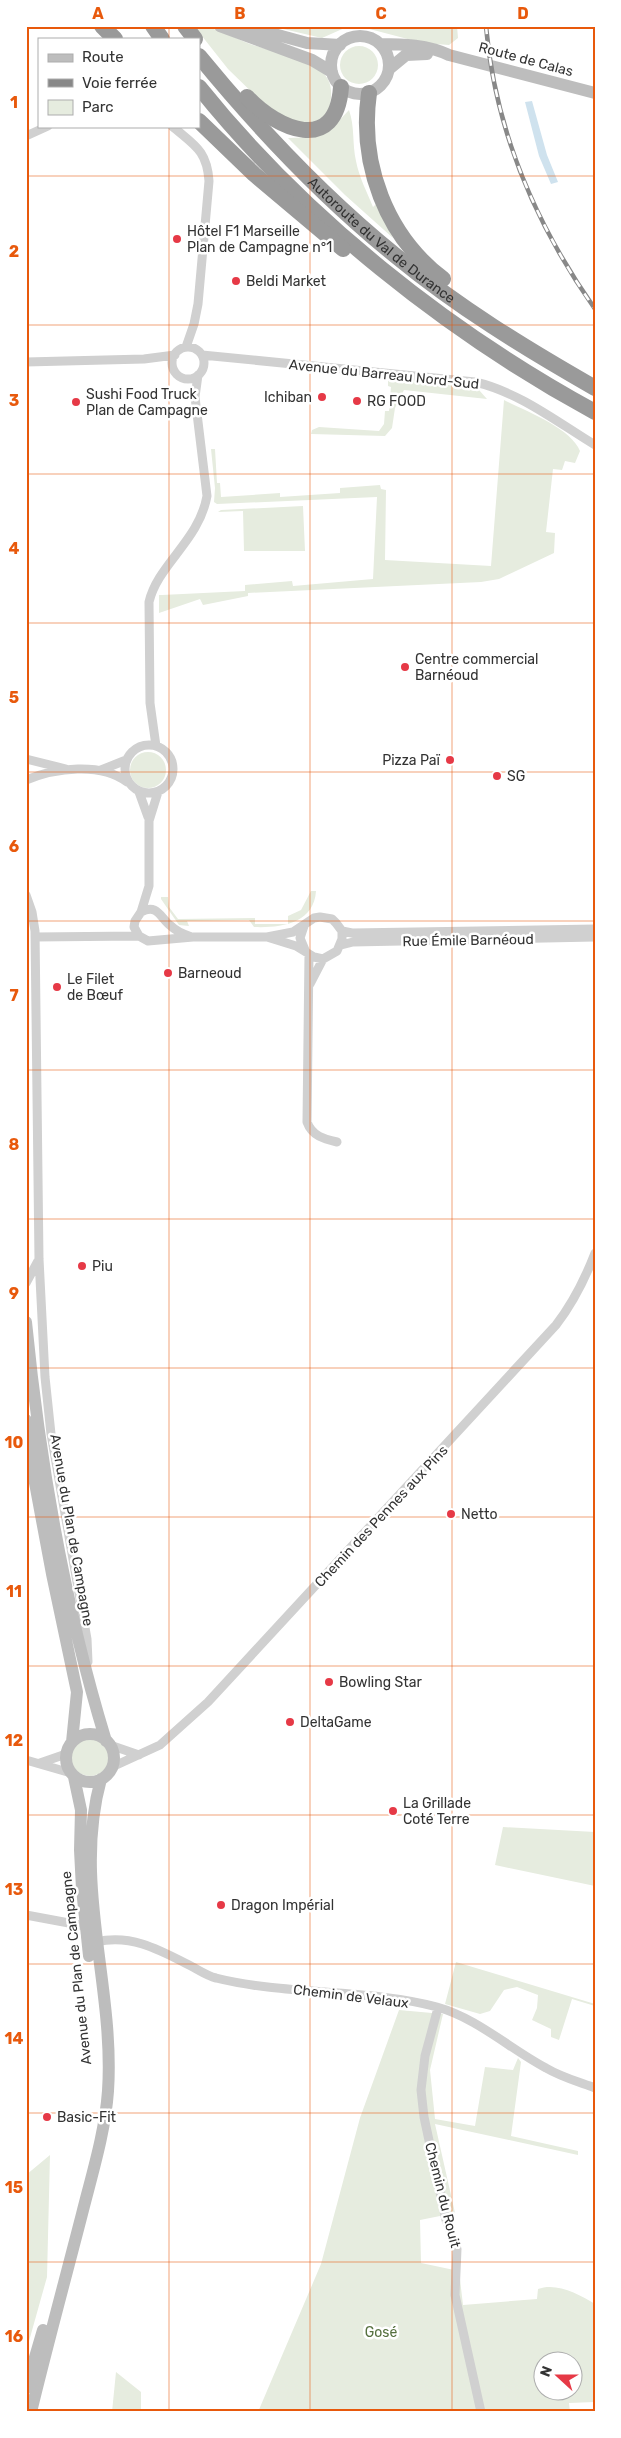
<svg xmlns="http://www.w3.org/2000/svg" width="621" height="2438" font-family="Rubik,sans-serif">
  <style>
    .green { fill: #e6ecdf; fill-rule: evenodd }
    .water { fill: #cfe2ee }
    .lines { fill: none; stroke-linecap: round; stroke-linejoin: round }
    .minor { stroke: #d0d0d0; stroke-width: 9 }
    .secondary { stroke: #bdbdbd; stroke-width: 12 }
    .motorway { stroke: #9a9a9a; stroke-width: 16 }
    .rail-casing { stroke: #888; stroke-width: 4.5 }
    .rail { stroke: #fff; stroke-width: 2.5; stroke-dasharray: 8; stroke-linecap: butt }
    .grid { fill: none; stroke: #e8590c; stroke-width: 1; stroke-opacity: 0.55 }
    .poi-dot { fill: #e63946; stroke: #fff; stroke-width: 2 }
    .labels { text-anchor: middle; stroke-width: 5; stroke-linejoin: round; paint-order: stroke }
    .street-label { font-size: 14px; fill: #333; stroke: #fff }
    .poi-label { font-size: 14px; fill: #333; stroke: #fff; text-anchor: start }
    .park-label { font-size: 14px; fill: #56703f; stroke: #fff }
    .neatline { fill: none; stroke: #e8590c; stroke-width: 2 }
    .grid-label { font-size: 16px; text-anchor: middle; font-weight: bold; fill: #e8590c }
  </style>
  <rect width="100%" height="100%" fill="#fff"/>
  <path class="green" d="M194,26C215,26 232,37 250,44C272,52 309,57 325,75C334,86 331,99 329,112L313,124L289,121L278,112L270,110L228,69Z
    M280,26H349L322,38L279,28Z
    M358,26H457L458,38L449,45L423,43Z
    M340 65a19 19 0 1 1 38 0a19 19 0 1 1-38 0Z
    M349,110C355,127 352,144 356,161C359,177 367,192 373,207L376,204L393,238L345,195L288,138L313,137L324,133L334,126Z
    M388,376L474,389L479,390L487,399L404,390L395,408L392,428L385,436L311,434L312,430L319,427L379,431L384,424L385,411H389L391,387L388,386Z
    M504,400C526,411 571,428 580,451L575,463L565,461L562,470L553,469L546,532L555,533L554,553L499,579L481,582L248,593V596L203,605L200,599L159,613V595H162L245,591V585L292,581L293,586L373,579L377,497L217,504L214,502L215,488L211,449H215L217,483H220L221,497L280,493V497L340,493V488L380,485L381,489L386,490L385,560L491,566Z
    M303,506L305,551H244L243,511L218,512L221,510Z
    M130 770a18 18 0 1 1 36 0a18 18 0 1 1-36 0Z
    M311,891H316C314,924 280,928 254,927L249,920L187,921L189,926L179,925L161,899V897H168L169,907L178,919L255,918V924H288V916L301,910Z
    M71 1757a19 19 0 1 1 38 0a19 19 0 1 1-38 0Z
    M503,1827L595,1832V1886L495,1865Z
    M456,1962L595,2004V2006L572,1999L559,2040L551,2037V2029L532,2020L537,2008L538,1995L517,1987L504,1990L490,2011L480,2014L445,2004Z
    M399,2010L443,2014L430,2070L435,2119L475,2126L485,2067L513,2070L518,2058L521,2062L511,2136L578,2151V2155L435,2124L455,2213L420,2220L421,2263L459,2271L463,2305L537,2299L538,2289C556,2282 579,2294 595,2304V2402L569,2403L570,2412H258L321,2264L360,2118ZM544,2360H574V2390H544Z
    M50,2155L47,2277L26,2352V2175Z
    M116,2372L141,2392V2412H112Z"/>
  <path class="water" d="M532,101L547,155L558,182L551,184L539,156L525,102Z"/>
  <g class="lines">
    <path class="minor" d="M172,126C194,145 207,150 209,181L198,304L194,324L186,347
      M26,136L48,126
      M172 363a16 16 0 1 1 32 0a16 16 0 1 1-32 0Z
      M202,355L475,382C519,392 557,422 595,445
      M26,362L144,359L175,355
      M125 769a24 24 0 1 1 48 0a24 24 0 1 1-48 0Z
      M156,746L150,703L149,602C158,564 199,541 207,496L195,397L198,375
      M26,759L66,769
      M101,770L126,760
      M26,780C55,768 101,762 127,782
      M139,792L148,817
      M158,792L149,821V886L141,912L135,921L134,927L139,936L148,941L193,937H267L293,932L314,918L320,917L332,919L336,923L342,931V939L337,951L323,959L314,957L296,946L267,937
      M26,895L32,912L35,931L39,1259L45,1377L51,1434L87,1639L88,1662
      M141,912C158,903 160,918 171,926C176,931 183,934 189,936
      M304,926L300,938L305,950
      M342,931L352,933L595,929
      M35,937L139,936
      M341,945L353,942L595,937
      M309,954L307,1122C312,1136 324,1139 337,1142
      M310,984L323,959
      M26,1283L38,1261
      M110,1745L139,1755
      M26,1760L71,1773
      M40,1763L66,1754
      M112,1767L160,1745L208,1702L556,1325C573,1303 585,1279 595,1253
      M26,1915L85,1926
      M96,1942C131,1934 158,1949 189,1965C197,1969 207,1976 216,1978C288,1996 365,1988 437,2007C477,2018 510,2049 546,2068C561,2077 579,2082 595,2088
      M438,2008L425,2056L421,2090L424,2117L446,2220L457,2249L455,2295L481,2412"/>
    <path class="secondary" d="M220,26L312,60L332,72
      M245,26L307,43L340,45
      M331 65a29 29 0 1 1 58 0a29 29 0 1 1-58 0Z
      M380,44C403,44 428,45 449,55L595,93
      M389,69L406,55L427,54
      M26,1322C40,1464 64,1604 106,1741
      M26,1420L35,1483L52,1574L77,1692L72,1742
      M66 1758a24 24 0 1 1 48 0a24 24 0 1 1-48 0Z
      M74,1777L81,1810L80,1850L82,1889L89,1956
      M26,2388L43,2330
      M31,2412C47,2346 65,2280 82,2214C92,2174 105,2133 108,2091C115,1986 72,1884 101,1779"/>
    <g class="motorway">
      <path d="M102,26L115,39"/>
      <path d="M153,26L162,39"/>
      <path d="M185,26L195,39"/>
      <path id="s1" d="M199,56C258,128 323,197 396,256C458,307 525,348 595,388"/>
      <path d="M199,87C304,218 448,332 595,412"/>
      <path d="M369,93C359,164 386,236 443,279"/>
      <path d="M247,97C278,130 336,155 341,87"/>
      <path d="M199,121L254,174L343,249"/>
    </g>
    <g class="rail-casing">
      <path id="rail" d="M486,26C495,130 536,225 595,309"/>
    </g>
    <use href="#rail" class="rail"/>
  </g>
  <path class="grid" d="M169,26V39M310,26V2412M452,26V2412M169,126V2412M26,176H595M26,325H595M26,474H595M26,623H595M26,772H595M26,921H595M26,1070H595M26,1219H595M26,1368H595M26,1517H595M26,1666H595M26,1815H595M26,1964H595M26,2113H595M26,2262H595"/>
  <g class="poi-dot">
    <circle cx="177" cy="239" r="5"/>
    <circle cx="236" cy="281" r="5"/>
    <circle cx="322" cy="397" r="5"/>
    <circle cx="357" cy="401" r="5"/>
    <circle cx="76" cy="402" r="5"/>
    <circle cx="405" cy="667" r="5"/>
    <circle cx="450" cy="760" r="5"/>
    <circle cx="497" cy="776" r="5"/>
    <circle cx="168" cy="973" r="5"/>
    <circle cx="57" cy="987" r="5"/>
    <circle cx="82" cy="1266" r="5"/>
    <circle cx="451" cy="1514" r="5"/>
    <circle cx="329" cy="1682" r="5"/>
    <circle cx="290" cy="1722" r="5"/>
    <circle cx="393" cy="1811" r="5"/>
    <circle cx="221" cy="1905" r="5"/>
    <circle cx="47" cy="2117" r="5"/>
  </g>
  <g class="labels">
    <g class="street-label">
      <text transform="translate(526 59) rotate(15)" y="5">Route de Calas</text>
      <text dy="5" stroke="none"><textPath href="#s1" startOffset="260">Autoroute du Val de Durance</textPath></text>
      <text transform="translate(384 374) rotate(6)" y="5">Avenue du Barreau Nord-Sud</text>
      <text transform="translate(468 940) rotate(-1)" y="5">Rue Émile Barnéoud</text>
      <text transform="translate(381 1516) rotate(-47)" y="5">Chemin des Pennes aux Pins</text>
      <text transform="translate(72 1530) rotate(80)" y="5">Avenue du Plan de Campagne</text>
      <text transform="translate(76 1968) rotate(-96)" y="5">Avenue du Plan de Campagne</text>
      <text transform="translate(351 1996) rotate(7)" y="5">Chemin de Velaux</text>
      <text transform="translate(443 2195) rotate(76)" y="5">Chemin du Rouit</text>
    </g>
    <g class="poi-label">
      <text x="187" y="236">Hôtel F1 Marseille<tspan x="187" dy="16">Plan de Campagne n°1</tspan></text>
      <text x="246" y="286">Beldi Market</text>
      <text x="86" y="399">Sushi Food Truck<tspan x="86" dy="16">Plan de Campagne</tspan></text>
      <text x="312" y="402" text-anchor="end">Ichiban</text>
      <text x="367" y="406">RG FOOD</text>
      <text x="415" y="664">Centre commercial<tspan x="415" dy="16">Barnéoud</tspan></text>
      <text x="440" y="765" text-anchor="end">Pizza Paï</text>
      <text x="507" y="781">SG</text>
      <text x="178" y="978">Barneoud</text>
      <text x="67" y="984">Le Filet<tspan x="67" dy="16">de Bœuf</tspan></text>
      <text x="92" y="1271">Piu</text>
      <text x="461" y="1519">Netto</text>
      <text x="339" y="1687">Bowling Star</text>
      <text x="300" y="1727">DeltaGame</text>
      <text x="403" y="1808">La Grillade<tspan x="403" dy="16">Coté Terre</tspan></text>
      <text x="231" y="1910">Dragon Impérial</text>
      <text x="57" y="2122">Basic-Fit</text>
    </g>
    <g class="park-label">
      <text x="381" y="2337">Gosé</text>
    </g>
  </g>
  <rect width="621" height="2438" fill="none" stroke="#ffffff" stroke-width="55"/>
  <rect x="38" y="38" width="162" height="90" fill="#ffffff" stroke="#adadad"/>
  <rect x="48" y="54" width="25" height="8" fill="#bdbdbd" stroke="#adadad"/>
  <text x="82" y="62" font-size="15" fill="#333333">Route</text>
  <rect x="48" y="79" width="25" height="8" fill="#888888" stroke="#adadad"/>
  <text x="82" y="88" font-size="15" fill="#333333">Voie ferrée</text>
  <rect x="48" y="100" width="25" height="15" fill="#e6ecdf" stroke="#adadad"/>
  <text x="82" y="112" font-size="15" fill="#333333">Parc</text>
  <g transform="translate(558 2376) rotate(291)"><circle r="24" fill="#ffffff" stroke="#adadad"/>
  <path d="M0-4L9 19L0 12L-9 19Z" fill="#e63946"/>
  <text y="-8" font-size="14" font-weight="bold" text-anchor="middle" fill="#333333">N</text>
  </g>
  <rect x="28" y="28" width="566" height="2382" class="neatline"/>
  <g class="grid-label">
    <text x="98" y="19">A</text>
    <text x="240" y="19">B</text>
    <text x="381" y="19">C</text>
    <text x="523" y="19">D</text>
    <text x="14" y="108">1</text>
    <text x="14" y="257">2</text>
    <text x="14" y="406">3</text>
    <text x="14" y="554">4</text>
    <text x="14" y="703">5</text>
    <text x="14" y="852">6</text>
    <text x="14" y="1001">7</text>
    <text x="14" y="1150">8</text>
    <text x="14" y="1299">9</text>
    <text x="14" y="1448">10</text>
    <text x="14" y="1597">11</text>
    <text x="14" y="1746">12</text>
    <text x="14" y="1895">13</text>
    <text x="14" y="2044">14</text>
    <text x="14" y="2193">15</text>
    <text x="14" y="2342">16</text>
  </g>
</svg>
